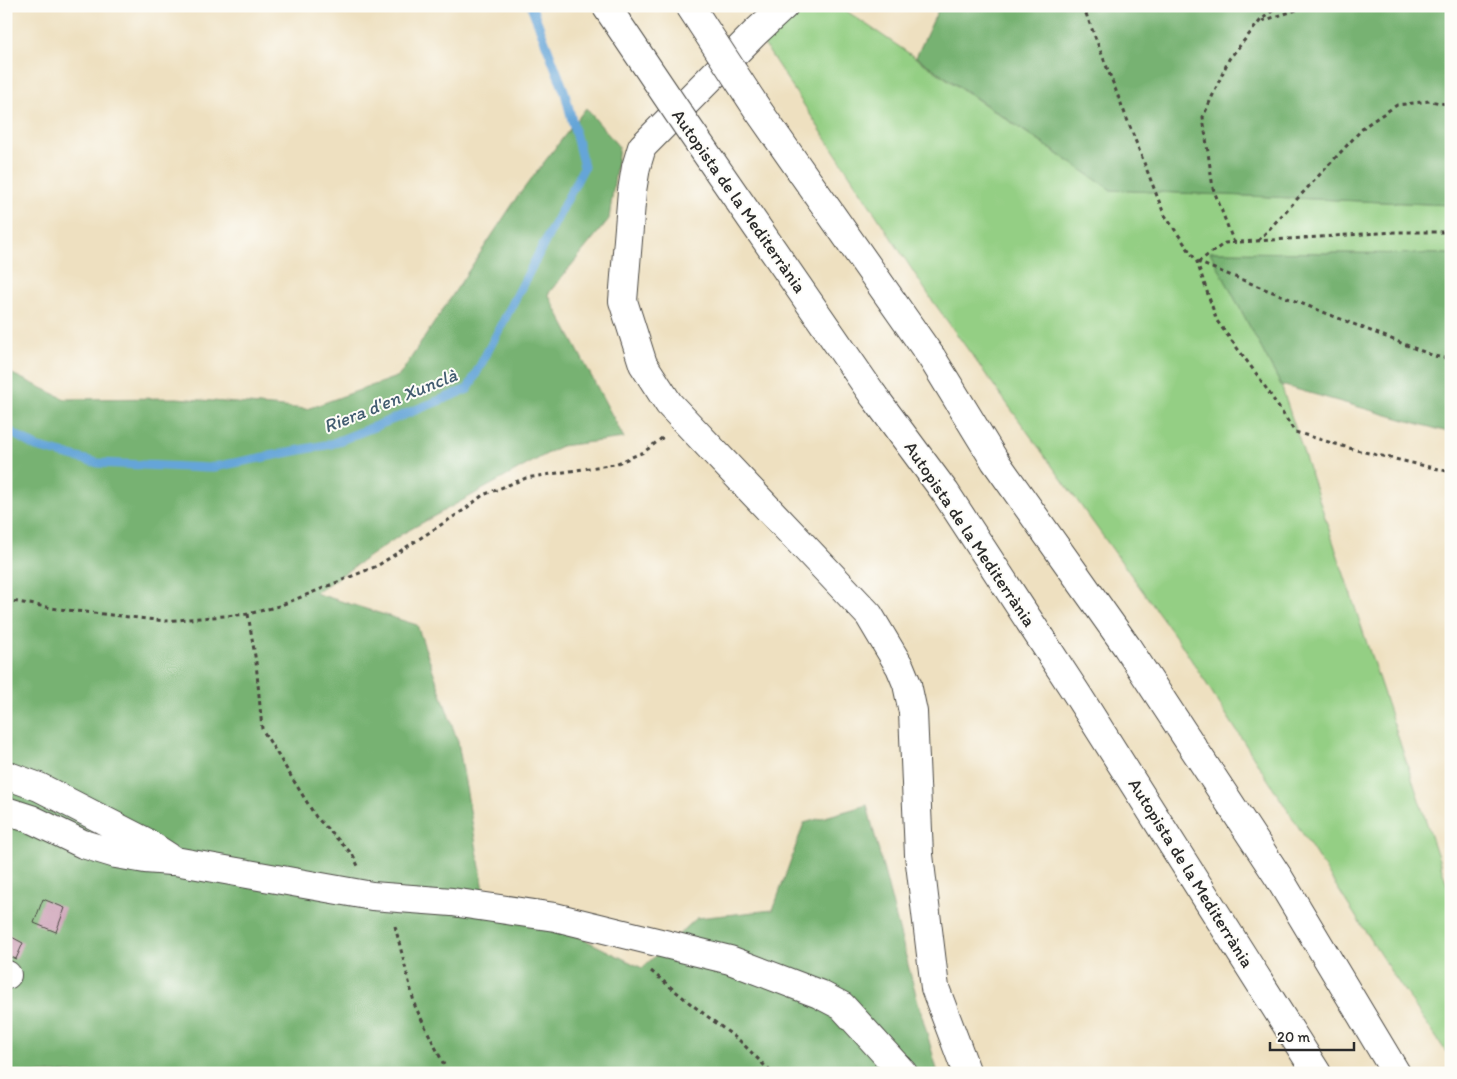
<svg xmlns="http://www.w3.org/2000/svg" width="1457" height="1079" font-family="Itim,sans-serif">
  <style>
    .green { fill: #94cf84; stroke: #607d58 }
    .forest { fill: #77b272; stroke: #516e4e }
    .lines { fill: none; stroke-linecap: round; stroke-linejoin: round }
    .stream { stroke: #65a5d8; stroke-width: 9 }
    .building { fill: #c899b1 }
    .minor-casing { stroke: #484641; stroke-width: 30 }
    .highway-casing { stroke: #484641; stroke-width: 30 }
    .path { stroke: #484641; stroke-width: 3; stroke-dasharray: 4 4; stroke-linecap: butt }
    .minor { stroke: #fff; stroke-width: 28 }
    .highway { stroke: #fff; stroke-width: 28 }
    .highway-bridge-casing { stroke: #484641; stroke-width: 30; stroke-linecap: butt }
    .highway-bridge { stroke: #fff; stroke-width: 28 }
    .labels { text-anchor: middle; stroke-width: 4; stroke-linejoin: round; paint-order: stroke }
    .street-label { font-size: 18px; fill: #2b2b2b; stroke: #fdfcf7 }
    .water-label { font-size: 19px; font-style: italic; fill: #425c70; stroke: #fdfcf7 }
  </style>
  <rect width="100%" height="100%" fill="#fdfcf7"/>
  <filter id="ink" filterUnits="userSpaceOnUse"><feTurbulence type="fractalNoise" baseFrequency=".02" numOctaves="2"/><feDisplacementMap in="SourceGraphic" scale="10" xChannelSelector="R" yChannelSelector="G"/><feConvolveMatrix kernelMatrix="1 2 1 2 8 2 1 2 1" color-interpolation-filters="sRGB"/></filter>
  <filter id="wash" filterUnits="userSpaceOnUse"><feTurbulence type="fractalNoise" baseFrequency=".0096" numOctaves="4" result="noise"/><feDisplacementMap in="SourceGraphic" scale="20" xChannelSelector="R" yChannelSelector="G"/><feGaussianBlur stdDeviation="1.12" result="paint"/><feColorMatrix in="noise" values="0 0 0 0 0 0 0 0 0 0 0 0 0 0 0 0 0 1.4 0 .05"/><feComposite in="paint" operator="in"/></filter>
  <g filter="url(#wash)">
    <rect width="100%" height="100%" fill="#eee0c0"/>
    <path class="green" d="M784,6H839L1111,190L1451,205V254L1210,252L1281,385L1451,896V1059L1392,973L1181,644L932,300L756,32Z"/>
    <path class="forest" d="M940,6H1451V205L1111,190L916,57Z
      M586,108L619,147L609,219L548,294L624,438L561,446L402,534L315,593L417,625L458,742L484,890L642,968L697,918L773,910L804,823L867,805L912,980L938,1073H6V371L65,399L177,398L307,409L399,376L518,196Z
      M1210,252L1451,254V433L1281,385Z"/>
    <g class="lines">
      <path class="stream" d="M6,429L36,447L98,463L209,468L331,444L468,389L584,167L565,93L532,8L534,6"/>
    </g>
    <g id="blocks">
      <path class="building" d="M43,899L65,908L56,932L34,923Z
        M6,934L23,943L16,959L6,955Z"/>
    </g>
  </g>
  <g filter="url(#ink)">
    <use href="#blocks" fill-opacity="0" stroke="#484641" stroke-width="1"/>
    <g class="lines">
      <g class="minor-casing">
        <path id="minor" d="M784,6L756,32L642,147L636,167L632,191L623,301L643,364L669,404L869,615L900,667L907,684L913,712L919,855L935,988L967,1073
          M6,775L39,787L144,841L175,861L372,896L452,902L555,917L730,960L819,994L842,1006L903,1073
          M6,811L31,819L83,844L116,854L145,859L171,861
          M6,975H7"/>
      </g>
      <g class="highway-casing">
        <path id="highway" d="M932,358L995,461L1127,647L1279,878L1396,1073
          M873,395L945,492L1077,694L1317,1073"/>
      </g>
      <path class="path" d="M1083,6L1164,214L1197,262L1217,321L1258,376L1295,432L1356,450L1451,472
        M1262,21L1309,6
        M1258,241L1365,126L1397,105L1430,101L1451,105
        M1234,243L1213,188L1203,117L1229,59L1260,21L1278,6
        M1197,262L1434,356L1451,359
        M1198,262L1225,243L1396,232H1451
        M6,600L58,609L165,621L248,614L279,606L377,566L464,510L483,495L526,478L615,464L644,452L662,438L663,436
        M248,614L256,662L262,729L316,817L353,855L358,866
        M395,926L415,1006L448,1073
        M651,971L691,1004L740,1041L772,1073"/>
      <use href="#minor" class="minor"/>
      <use href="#highway" class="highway"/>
      <g class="highway-bridge-casing">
        <path id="highway-bridge" d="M606,6L685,123L873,395
          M690,6L758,110L932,358"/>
      </g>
      <use href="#highway-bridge" class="highway-bridge"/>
    </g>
  </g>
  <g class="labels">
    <g class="street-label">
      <text transform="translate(739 201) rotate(55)" y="6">Autopista de la Mediterrània</text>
      <text transform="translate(970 534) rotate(56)" y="6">Autopista de la Mediterrània</text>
      <text transform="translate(1191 873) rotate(58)" y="6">Autopista de la Mediterrània</text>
    </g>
    <g class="water-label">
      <text transform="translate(390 400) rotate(-22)" y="7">Riera d'en Xunclà</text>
    </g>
  </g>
  <rect width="1457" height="1079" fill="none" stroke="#fdfcf7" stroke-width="25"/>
  <path d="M1270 1042v8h84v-8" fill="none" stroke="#2b2b2b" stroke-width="2.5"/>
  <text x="1277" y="1042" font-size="15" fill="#2b2b2b" stroke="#fdfcf7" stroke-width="4" paint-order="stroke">20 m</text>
</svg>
